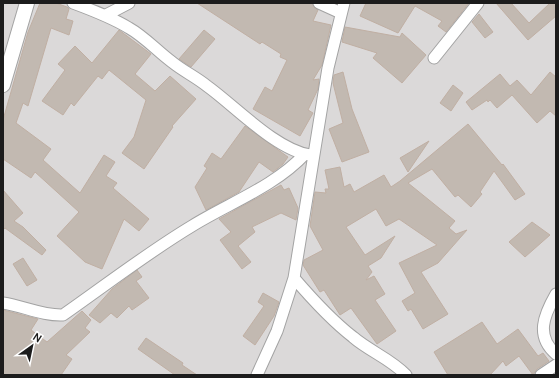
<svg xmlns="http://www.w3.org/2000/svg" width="559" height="378" font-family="Cabin,sans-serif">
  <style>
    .residential { fill: #dbd9d9 }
    .building { fill: #c2b9b1; stroke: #c0afa3 }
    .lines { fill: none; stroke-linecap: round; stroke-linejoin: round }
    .minor-casing { stroke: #a3a3a3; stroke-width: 13 }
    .tertiary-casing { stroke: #a3a3a3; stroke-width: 16 }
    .minor { stroke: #fff; stroke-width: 11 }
    .tertiary { stroke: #fff; stroke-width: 14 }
  </style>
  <rect width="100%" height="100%" fill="#eeeae2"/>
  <path class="residential" d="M3,3H556V375H3Z"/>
  <path class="building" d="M40,3H56L67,7L69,9L66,19L73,21L69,35L51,28L28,106L23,103L16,123L51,149L43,160L80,193L104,155L115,162L106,176L117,183L113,188L149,219L139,231L124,219L102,269L85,262L57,236L79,212L35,172L31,178L3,159V120L28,32Z
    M197,3H312L314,7L318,10L313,21L331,25L322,65L313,80L319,79L318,89L308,110L313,113L300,136L253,109L265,87L272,91L287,60L280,57L281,54L262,42L260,44Z
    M366,3H469L446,32L438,26L442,21L415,6L398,33L360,16Z
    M496,3H511L529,23L550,3H556V16L528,40Z
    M479,14L493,32L485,38L472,22Z
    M345,27L400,37L402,33L426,55L402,83L373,58L377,53L342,42Z
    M119,30L151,54L135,74L155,91L170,76L196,99L172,126L173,127L144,169L122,153L134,137L146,100L109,70L102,79L98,76L74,106L71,103L63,115L42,101L65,70L58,64L75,46L92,63Z
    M204,30L215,39L191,67L179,59Z
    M343,72L352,109L369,152L342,162L329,129L343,123L333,83L334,75Z
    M550,72L556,77V116L550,111L537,123L512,95L497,108L490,100L488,102L487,100L472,110L466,102L500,74L510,86L517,80L531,95Z
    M453,85L463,93L451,111L440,103Z
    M468,124L502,165L503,164L525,194L515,200L494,171L480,192L482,194L471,207L458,195L455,197L432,169L408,183L455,221L449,228L456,234L467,230L438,263L421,272L448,314L423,329L411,309L408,311L402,301L415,293L399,263L437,245L399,219L386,226L376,209L346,227L365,255L395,236L381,258L368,266L372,272L366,280L374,276L385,294L375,300L396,331L377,344L351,308L340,315L324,290L320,292L303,265L304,260L323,250L310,226L315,192L326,193L325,189H329L325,170L340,167L344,187L350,184L354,192L384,175L391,187L400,181Z
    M245,126L288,157L283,164L273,172L259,162L239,192L206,210L195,187L207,168L204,166L212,153L221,159Z
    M429,141L408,172L400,158Z
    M281,185L284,190L289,188L298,208L296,220L281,213L252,227L255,232L238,246L251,262L242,269L220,240L231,232L219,219Z
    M3,190L23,213L14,221L23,227L46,250L42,255L5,228L3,230Z
    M532,222L550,235L525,257L509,242Z
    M23,258L37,280L27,286L13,264Z
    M137,270L142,277L136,281L149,298L132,310L129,306L117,318L111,313L100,323L89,315L112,289Z
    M263,293L279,302L274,316L255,345L243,336L264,306L258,302Z
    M3,310L38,319L31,330L47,342L82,311L91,320L85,328L90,332L66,355L72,359L61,375H3Z
    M482,322L497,344L518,329L538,356L543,353L549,361L537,369L533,375L519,356L506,366L503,361L490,375H448L434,352Z
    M146,338L183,363L182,365L197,375H175L138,349Z"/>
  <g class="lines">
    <g class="minor-casing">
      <path id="minor" d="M73,3C92,10 111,17 129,28C145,37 157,51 172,62C183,71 196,77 207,86C235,106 276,150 310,155
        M319,3L341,13
        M106,15L129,3
        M434,58L478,3
        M294,278C312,299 331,320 353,337C369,351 391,359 406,375
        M556,294C544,315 535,336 556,354
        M3,303C23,306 43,316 63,315C106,285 147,253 192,226C229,203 274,187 305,154
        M257,375L277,331L294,278L328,68L344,3
        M541,375L556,365"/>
    </g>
    <g class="tertiary-casing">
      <path id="tertiary" d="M3,85L27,3"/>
    </g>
    <use href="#minor" class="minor"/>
    <use href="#tertiary" class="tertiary"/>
  </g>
  <rect width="559" height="378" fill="none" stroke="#1c1c1c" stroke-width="8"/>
  <g transform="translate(32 346) rotate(33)" stroke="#ffffff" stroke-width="3" paint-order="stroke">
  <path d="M0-3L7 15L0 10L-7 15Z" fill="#1c1c1c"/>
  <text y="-6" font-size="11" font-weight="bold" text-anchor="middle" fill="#1c1c1c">N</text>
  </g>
</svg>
